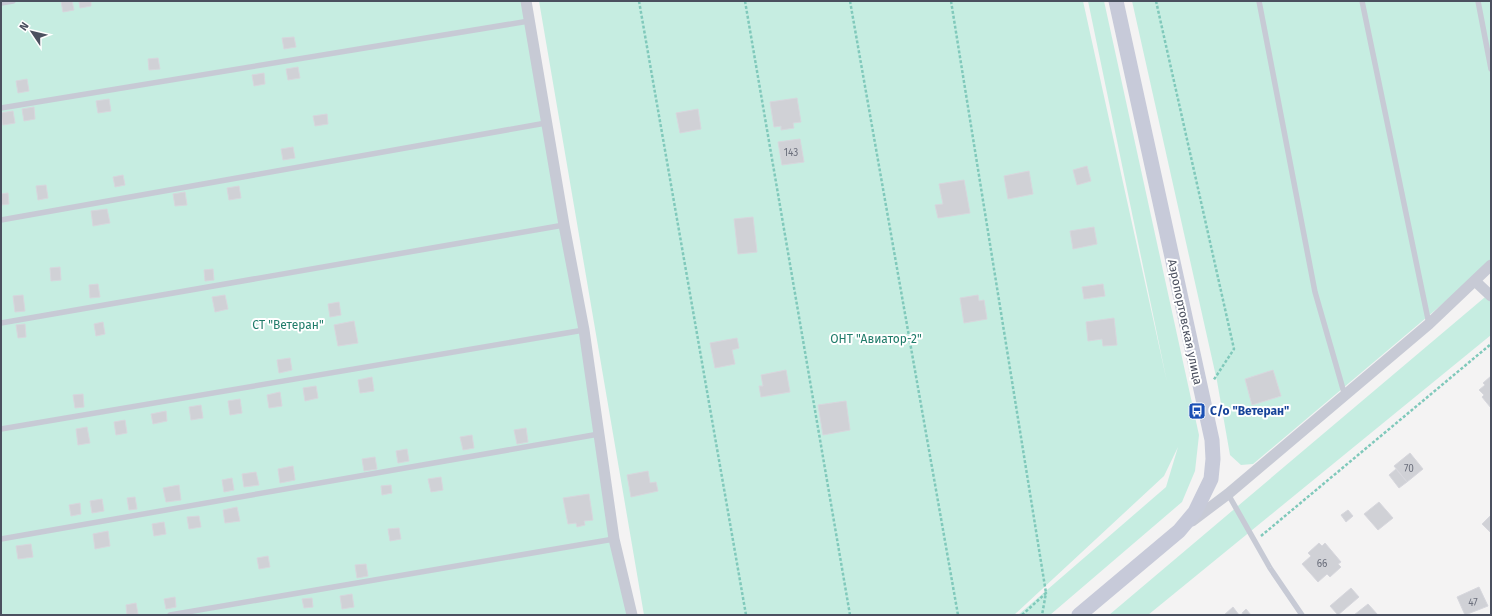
<svg xmlns="http://www.w3.org/2000/svg" width="1492" height="616" font-family="'Fira Sans',sans-serif">
  <style>
    .green { fill: #c6ede1; fill-rule: evenodd }
    .building { fill: #d0d1d6; stroke: #d7d7dd }
    .lines { fill: none; stroke-linecap: round; stroke-linejoin: round }
    .path { stroke: #80c9bb; stroke-width: 2.5; stroke-dasharray: 3 2; stroke-linecap: butt }
    .lane { stroke: #c7cad5; stroke-width: 5.5 }
    .street { stroke: #c7cad5; stroke-width: 11 }
    .secondary { stroke: #c7cad9; stroke-width: 15 }
    .labels { text-anchor: middle; stroke-width: 4; stroke-linejoin: round; paint-order: stroke }
    .number-label { font-size: 10px; fill: #6c707d }
    .street-label { font-size: 12px; fill: #4b505f; stroke: #fff }
    .park-label { font-size: 12px; fill: #207c6a; stroke: #fff }
    .transit-label { font-size: 12px; font-weight: bold; fill: #164399; stroke: #fff; text-anchor: start }
  </style>
  <rect width="100%" height="100%" fill="#f4f3f3"/>
  <path class="green" d="M1,1H524L629,615H1Z
    M539,1H1083L1167,382L1088,1H1104L1199,435L1195,471L1182,502L1050,615H1018L1166,487L1178,447L1164,476L1014,615H644Z
    M1132,1H1491V263L1253,464L1241,465L1230,455L1217,381ZM1273,371L1281,396L1252,405L1245,379Z
    M1491,292V335L1148,615H1109Z"/>
  <path class="building" d="M61,1H72L74,10L63,12Z
    M79,1H91V6L80,8Z
    M294,37L296,47L284,49L282,38Z
    M158,58L160,69L149,70L148,59Z
    M298,67L300,78L288,80L286,69Z
    M264,73L265,84L254,86L252,75Z
    M27,79L29,91L18,93L16,81Z
    M797,98L801,122L793,123L794,128L781,130V126L774,127L770,102Z
    M109,99L111,111L98,113L96,101Z
    M34,107L35,119L24,121L22,109Z
    M698,109L701,129L680,133L676,113Z
    M13,111L15,123L3,125L1,113Z
    M327,114L328,124L315,126L313,116Z
    M800,139L804,162L782,165L778,142Z
    M293,147L295,158L283,160L281,149Z
    M1087,166L1091,181L1077,185L1073,170Z
    M1029,171L1033,194L1008,199L1004,176Z
    M123,175L125,185L115,187L113,177Z
    M964,180L970,213L938,218L935,205L943,204L939,184Z
    M46,185L48,198L38,200L36,186Z
    M239,186L241,198L229,200L227,188Z
    M185,192L187,205L175,206L173,194Z
    M8,193L9,204L1,205V194Z
    M107,209L110,223L93,226L91,211Z
    M753,217L757,252L738,254L734,219Z
    M1094,227L1097,244L1073,249L1070,231Z
    M60,267L61,280L51,281L50,268Z
    M213,269L214,280L205,281L204,270Z
    M98,284L100,297L90,298L89,285Z
    M1103,284L1105,296L1084,299L1082,287Z
    M23,295L25,311L15,312L13,296Z
    M225,295L228,309L215,312L212,297Z
    M978,295L979,301L984,300L987,319L964,323L960,298Z
    M339,302L341,315L330,317L328,304Z
    M1114,318L1117,345L1103,346L1102,339L1088,341L1086,322Z
    M354,321L358,343L338,346L334,325Z
    M103,322L105,334L96,336L94,324Z
    M25,324L26,337L18,338L16,325Z
    M737,338L739,348L732,350L735,364L715,368L710,343Z
    M290,358L292,370L279,373L277,360Z
    M786,370L790,392L761,397L759,386H763L761,375Z
    M1273,370L1281,396L1252,405L1245,379Z
    M1491,376V408L1482,397L1484,395L1479,390L1485,385L1483,383Z
    M372,377L374,391L360,393L358,380Z
    M316,386L318,398L305,401L303,388Z
    M280,392L282,406L269,408L267,395Z
    M83,394L84,407L75,408L73,395Z
    M240,399L242,413L230,415L228,401Z
    M846,401L850,430L823,435L818,405Z
    M201,405L203,418L191,420L189,407Z
    M166,411L167,421L153,424L151,414Z
    M125,420L127,433L116,435L114,422Z
    M87,427L90,443L78,445L76,429Z
    M526,428L528,442L517,444L514,430Z
    M472,435L474,448L463,450L460,437Z
    M407,449L409,461L398,463L396,451Z
    M1410,453L1423,469L1407,482L1394,466Z
    M375,457L377,469L364,471L362,459Z
    M293,466L295,480L280,483L278,469Z
    M1396,469L1407,482L1399,488L1389,475Z
    M648,471L650,483L656,482L658,491L631,497L627,475Z
    M256,472L259,485L244,487L242,474Z
    M441,477L443,490L431,492L428,479Z
    M232,478L234,490L224,492L222,480Z
    M179,485L181,500L166,502L163,488Z
    M391,485L392,493L382,495L381,486Z
    M589,494L593,520L584,521L585,525L577,527L576,523L568,524L563,498Z
    M135,497L137,509L129,510L127,498Z
    M102,499L104,511L92,513L90,501Z
    M1379,502L1393,518L1378,530L1364,514Z
    M80,503L81,514L71,516L69,505Z
    M237,507L240,521L225,523L223,510Z
    M1348,510L1353,516L1346,522L1341,515Z
    M1491,515V533L1482,524Z
    M199,516L201,527L189,529L187,517Z
    M164,522L166,534L154,536L152,524Z
    M399,528L401,539L390,541L388,529Z
    M108,531L110,546L95,549L93,534Z
    M1319,543L1322,546L1325,543L1341,562L1338,564L1341,567L1330,577L1327,574L1318,582L1302,564L1311,556L1308,553Z
    M31,544L33,557L18,559L16,546Z
    M268,556L270,567L259,569L257,558Z
    M366,564L368,576L357,578L355,565Z
    M1479,587L1488,606L1465,615L1457,597Z
    M1351,588L1359,597L1338,615L1330,606Z
    M352,594L354,607L342,609L340,596Z
    M175,597L176,607L166,609L164,599Z
    M312,598L313,607L304,608L302,599Z
    M136,603L138,614L127,615L126,605Z
    M1368,604L1378,615H1354Z
    M1233,607L1239,615H1224Z
    M1246,609L1251,615H1243L1242,613Z"/>
  <g class="lines">
    <path class="path" d="M639,1L746,615
      M745,1L850,615
      M850,1L958,615
      M951,1L1046,593
      M1156,1L1234,349L1213,381
      M1261,536L1491,344
      M1022,615L1046,593L1042,615"/>
    <path class="lane" d="M1259,1L1315,292L1345,396
      M1362,1L1429,324
      M1478,1L1491,69
      M1,3L13,1
      M1,108L529,21
      M1,220L546,123
      M1,323L564,225
      M1,429L584,330
      M1228,494L1270,568L1302,615
      M1,539L599,434
      M170,615L614,539"/>
    <path class="street" d="M526,1L564,225L584,330L614,539L632,615
      M1475,281L1491,296
      M1192,521L1228,494L1429,324L1491,265"/>
    <path class="secondary" d="M1079,615L1179,531L1195,512L1211,479L1213,459L1212,440L1116,1"/>
  </g>
  <defs>
    <g id="bus-square" transform="scale(0.9)"><rect x="-9" y="-9" width="18" height="18" rx="4" fill="#1a4fb4" stroke="#fff"/><path d="M-5-6H5V4H4V6H2V4H-2V6H-4V4H-5ZM-3.5-4V0h7V-4ZM-3.5 1.2v1.5H-2V1.2ZM2 1.2v1.5H3.5V1.2Z" fill="#fff"/></g>
  </defs>
  <g fill-rule="evenodd">
    <use href="#bus-square" x="1197" y="411"/>
  </g>
  <g class="labels">
    <g class="number-label">
      <text x="791" y="156">143</text>
      <text x="1409" y="472">70</text>
      <text x="1322" y="567">66</text>
      <text x="1473" y="606">47</text>
    </g>
    <g class="street-label">
      <text transform="translate(1185 322) rotate(78)" y="4">Аэропортовская улица</text>
    </g>
    <g class="park-label">
      <text x="288" y="329">СТ "Ветеран"</text>
      <text x="876" y="343">ОНТ "Авиатор-2"</text>
    </g>
    <g class="transit-label">
      <text x="1210" y="415">С/о "Ветеран"</text>
    </g>
  </g>
  <rect width="1492" height="616" fill="none" stroke="#4b505f" stroke-width="4"/>
  <g transform="translate(32 32) rotate(305)" stroke="#ffffff" stroke-width="3" paint-order="stroke">
  <path d="M0-3L7 15L0 10L-7 15Z" fill="#4b505f"/>
  <text y="-6" font-size="11" font-weight="bold" text-anchor="middle" fill="#4b505f">N</text>
  </g>
</svg>
